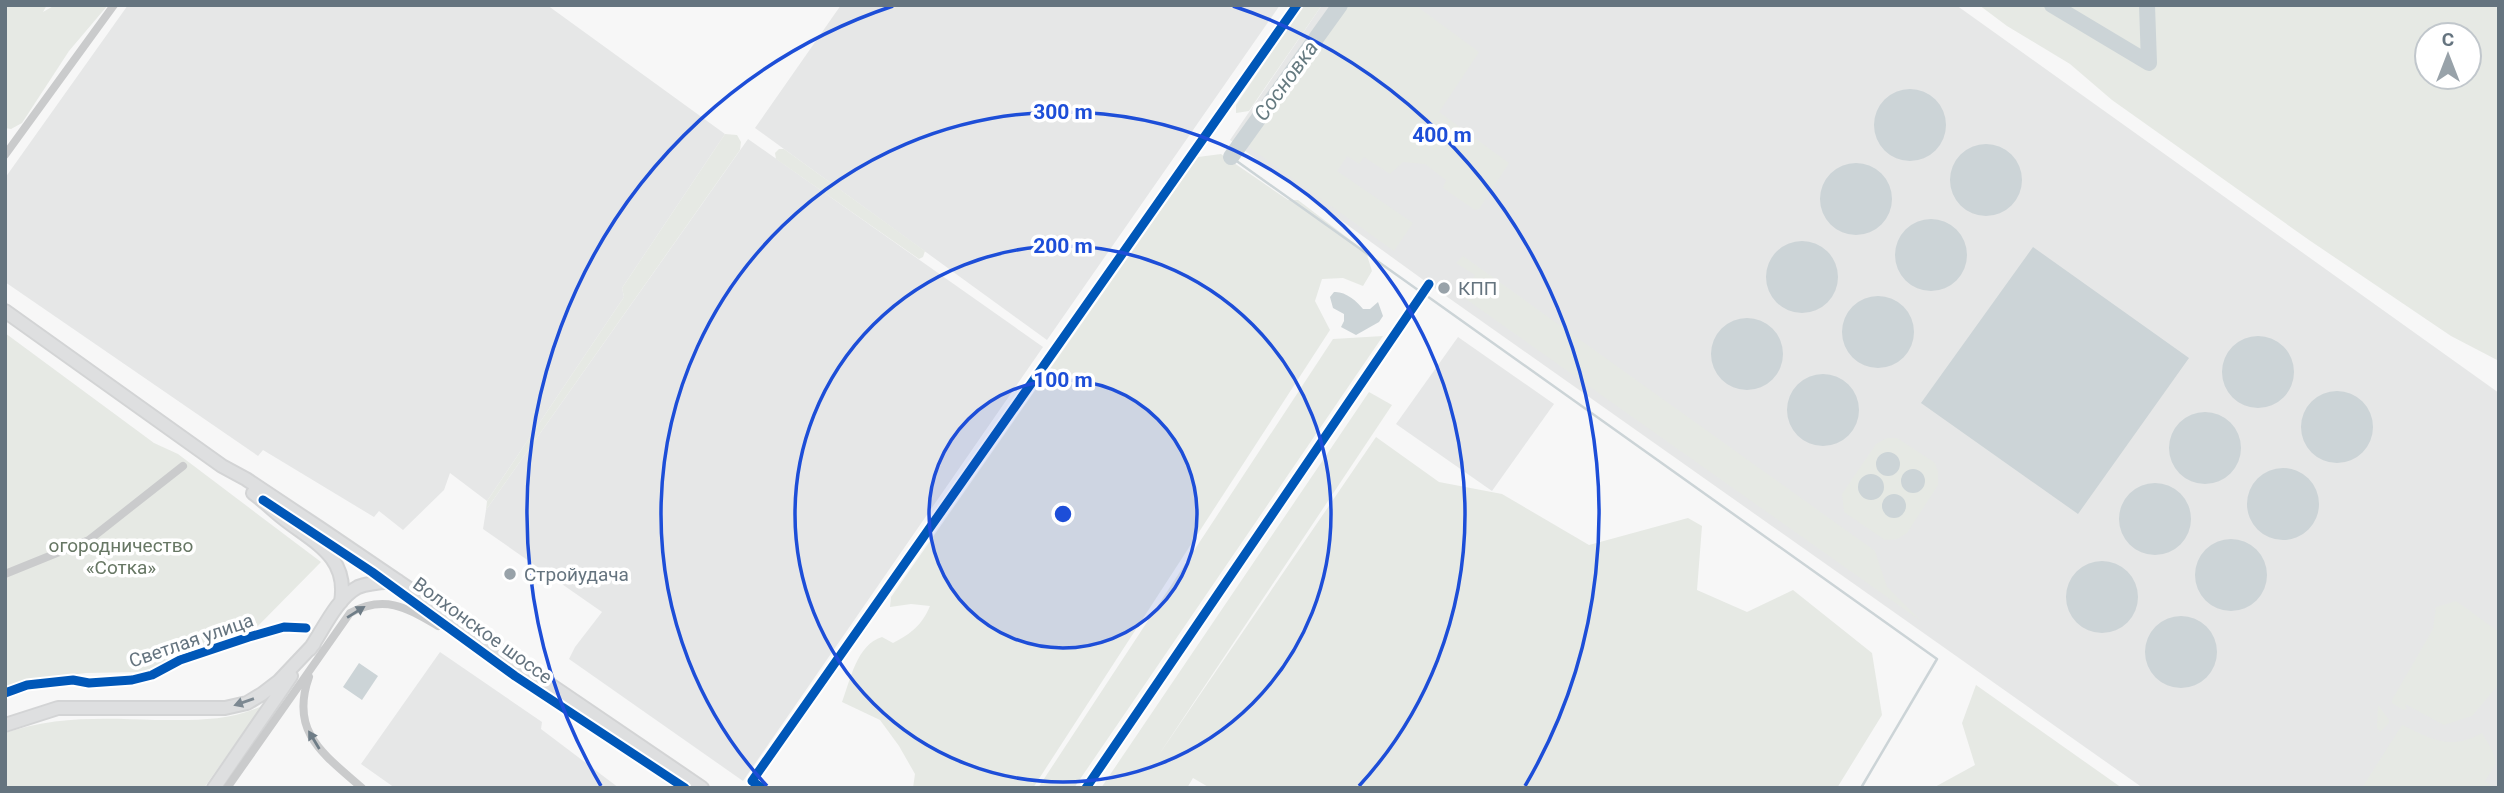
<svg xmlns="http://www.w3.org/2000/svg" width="2504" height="793" font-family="Roboto,sans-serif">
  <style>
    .built { fill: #e6e7e7 }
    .green { fill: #e6e9e4; fill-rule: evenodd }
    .water { fill: #ccd4d7 }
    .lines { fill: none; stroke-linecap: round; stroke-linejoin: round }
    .stream { stroke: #ccd4d7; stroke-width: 2.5 }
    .river { stroke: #ccd4d7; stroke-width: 16 }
    .secondary-casing { stroke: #d3d4d5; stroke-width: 16 }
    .minor { stroke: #cacbcc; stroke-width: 8 }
    .secondary { stroke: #dedfe0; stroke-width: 12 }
    .cycleway-casing { stroke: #fff; stroke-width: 13 }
    .cycleway { stroke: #0057b8; stroke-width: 9 }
    .oneway { fill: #6f7d87 }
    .oneway2 { fill: #7d8992 }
    .ring { fill: none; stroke: #1d4ed8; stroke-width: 3.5 }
    .poi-dot { fill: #98a2a9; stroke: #fff; stroke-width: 2.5 }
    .labels { text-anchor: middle; stroke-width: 7; stroke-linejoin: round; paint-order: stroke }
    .poi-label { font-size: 19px; fill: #65747f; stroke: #fff; text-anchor: start }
    .park-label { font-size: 19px; fill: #677764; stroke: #fff }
    .street-label { font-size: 19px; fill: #65747f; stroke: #fff }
    .water-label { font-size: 21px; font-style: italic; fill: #657a80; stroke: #fff }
    .centre { fill: #1d4ed8; stroke: #fff; stroke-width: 3.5 }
    .ring-label { font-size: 21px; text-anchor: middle; font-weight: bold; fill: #1d4ed8; stroke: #fff; stroke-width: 7; stroke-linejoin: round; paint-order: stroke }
  </style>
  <rect width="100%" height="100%" fill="#f7f7f7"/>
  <path class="built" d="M128,5H547L725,134L622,288L624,297L487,501L450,473L444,490L403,530L379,511L374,517L263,450L258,456L5,282V178Z
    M841,5H1280L1047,340L755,128Z
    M1322,5H1956L2499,393V788H2143L1429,284L1230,140Z
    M748,139L1043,347L743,781L569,659L575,647L602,612L483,529L486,510Z
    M1458,337L1554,404L1492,491L1396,424Z
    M440,652L542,722L541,729L619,788H395L361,764Z"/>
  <path class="green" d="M5,5H47L43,12L55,5H108L69,51L22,123L11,129L5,128Z
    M1304,5H1322L1249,111L1236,113V105Z
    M1345,5H1415L1479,52L1439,112L1509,163L1479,209L1475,210L1443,188L1446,180L1425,164L1403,162L1390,174L1364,157L1359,164L1347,156L1337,171L1413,223L1394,251L1246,145Z
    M1979,5H2499V361L2451,336L2309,240L2112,100L2070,64L2007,26ZM2427,35H2469V77H2427Z
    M725,134L737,135L741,142L740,150L486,510L487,501L624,297L622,288Z
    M779,149H784L925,251L923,257L919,259L776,159L775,153Z
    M1221,154L1288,200H1298L1366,252L1372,271L1363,286L1343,278L1322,279L1315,301L1330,330L1033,788H913L915,774L899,746L880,720L842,702C850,681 857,644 882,637L893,643C911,634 922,625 930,606L911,604L890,607L891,597L1198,157Z
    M1463,256L1875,551L1887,587L1921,621L1463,297L1475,275L1456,263Z
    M5,333L154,443L178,454L321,562L250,634L141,672L86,673L22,681L5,689Z
    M1383,336L1074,788H1038L1333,339Z
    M1369,392L1392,405L1158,756L1376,437L1439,482L1502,494L1589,545L1688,518L1702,526L1697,590L1747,612L1793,590L1872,653L1882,715L1837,788H1210L1193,778L1187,788H1101Z
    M1887,438H1897L1935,463L1938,472V485L1907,533L1897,539L1885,540L1844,512L1842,494L1876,444Z
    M2456,601L2499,632V684L2472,716L2444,725L2405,704L2407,709L2403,710L2392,703V700L2433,629L2436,607Z
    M1976,685L2122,788H1933L1975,765L1962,723Z
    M2378,705L2389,720V723L2380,732L2377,728Z
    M262,706L204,788H5V733C54,716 104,718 155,720C193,720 227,722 262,706Z
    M2402,725C2432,739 2450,751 2482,733L2492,750L2496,763L2485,781L2495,788H2362Z"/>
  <path class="water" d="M1874 125a36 36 0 1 1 72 0a36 36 0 1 1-72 0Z
    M1950 180a36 36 0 1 1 72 0a36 36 0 1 1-72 0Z
    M1820 199a36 36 0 1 1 72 0a36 36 0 1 1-72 0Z
    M1895 255a36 36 0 1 1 72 0a36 36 0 1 1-72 0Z
    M1766 277a36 36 0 1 1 72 0a36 36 0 1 1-72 0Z
    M2033,247L2189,358L2078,514L1921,403Z
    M1334,292C1345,291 1357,301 1363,309H1370L1378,302L1383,316L1379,322L1356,335L1341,327L1344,321V314L1333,308L1330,297Z
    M1842 332a36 36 0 1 1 72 0a36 36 0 1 1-72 0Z
    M1711 354a36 36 0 1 1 72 0a36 36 0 1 1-72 0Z
    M2222 372a36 36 0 1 1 72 0a36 36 0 1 1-72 0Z
    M1787 410a36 36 0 1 1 72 0a36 36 0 1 1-72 0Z
    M2301 427a36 36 0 1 1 72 0a36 36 0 1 1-72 0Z
    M2169 448a36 36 0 1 1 72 0a36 36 0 1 1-72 0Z
    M1876 464a12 12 0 1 1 24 0a12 12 0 1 1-24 0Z
    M2247 504a36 36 0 1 1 72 0a36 36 0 1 1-72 0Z
    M1901 481a12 12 0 1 1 24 0a12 12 0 1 1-24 0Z
    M1858 487a13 13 0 1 1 26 0a13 13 0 1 1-26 0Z
    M2119 519a36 36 0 1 1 72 0a36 36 0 1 1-72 0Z
    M1882 506a12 12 0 1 1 24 0a12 12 0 1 1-24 0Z
    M2195 575a36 36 0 1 1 72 0a36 36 0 1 1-72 0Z
    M2066 597a36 36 0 1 1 72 0a36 36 0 1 1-72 0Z
    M2145 652a36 36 0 1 1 72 0a36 36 0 1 1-72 0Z
    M359,663L378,676L362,700L343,687Z"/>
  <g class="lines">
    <path class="stream" d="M1231,157L1418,290
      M1427,296L1937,659L1861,788"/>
    <path class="river" d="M2052,5L2149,63L2147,5
      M1231,157L1340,5"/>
    <g class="secondary-casing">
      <path id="secondary" d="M5,311L222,466L246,479L321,529L702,788
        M253,493C264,501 273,510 283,518C313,542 349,556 341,602
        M310,649C323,630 337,598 358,587C370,582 385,582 398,581
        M5,725L58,708H225L247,703L262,694L279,681L314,644
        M214,788L291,676"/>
    </g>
    <path class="minor" d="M5,155L114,5
      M290,516L515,676L685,788
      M5,574L89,540L183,466
      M309,677C289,733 325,755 362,788
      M5,693L27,685L73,680L89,683L132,680L152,675L180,660L249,637L284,627L306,628
      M227,788L350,613C385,594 407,608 438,626
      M762,788L752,781L1297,5
      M1086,788L1429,284"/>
    <use href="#secondary" class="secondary"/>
    <g class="cycleway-casing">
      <path id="cycleway" d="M263,500L372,572L515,676L685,788
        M5,693L27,685L73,680L89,683L132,680L152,675L180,660L249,637L284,627L306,628
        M762,788L752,781L1297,5
        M1086,788L1429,284"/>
    </g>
    <use href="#cycleway" class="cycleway"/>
  </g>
  <defs><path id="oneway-solid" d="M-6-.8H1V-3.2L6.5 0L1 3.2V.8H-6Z" transform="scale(1.75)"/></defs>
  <g class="oneway">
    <use href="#oneway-solid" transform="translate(356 612) rotate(-32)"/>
    <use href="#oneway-solid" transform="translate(314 740) rotate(-121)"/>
  </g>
  <use class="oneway2" href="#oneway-solid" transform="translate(244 702) rotate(161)"/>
  <circle cx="1063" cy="514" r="134" fill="#1d4ed8" fill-opacity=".12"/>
  <g class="ring">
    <circle cx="1063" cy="514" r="134"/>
    <circle cx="1063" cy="514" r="268"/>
    <path d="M767 786A402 402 0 1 1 1359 786"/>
    <path d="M601 786A536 536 0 0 1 893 6M1233 6A536 536 0 0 1 1525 786"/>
  </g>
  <g class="poi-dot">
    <circle cx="1444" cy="288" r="7"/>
    <circle cx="510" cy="574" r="7"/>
  </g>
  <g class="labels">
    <g class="poi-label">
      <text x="1458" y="295">КПП</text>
      <text x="524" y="581">Стройудача</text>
    </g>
    <g class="park-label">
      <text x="121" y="552">огородничество<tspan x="121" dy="22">«Сотка»</tspan></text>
    </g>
    <g class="street-label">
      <text transform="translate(483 630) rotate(36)" y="7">Волхонское шоссе</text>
      <text transform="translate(191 640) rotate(-19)" y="7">Светлая улица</text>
    </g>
    <g class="water-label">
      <text transform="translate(1286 81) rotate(-54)" y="7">Сосновка</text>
    </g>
  </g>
  <circle cx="1063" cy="514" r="10" class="centre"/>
  <g class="ring-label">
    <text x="1063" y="119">300 m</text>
    <text x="1442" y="142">400 m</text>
    <text x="1063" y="253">200 m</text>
    <text x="1063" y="387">100 m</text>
  </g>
  <rect width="2504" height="793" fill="none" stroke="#65747f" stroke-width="14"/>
  <g transform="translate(2448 56)"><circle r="33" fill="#ffffff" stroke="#c1c7cc" stroke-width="2"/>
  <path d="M0-5L12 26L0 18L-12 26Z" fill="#98a2a9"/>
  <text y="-10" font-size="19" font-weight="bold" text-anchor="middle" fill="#65747f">С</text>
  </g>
</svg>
